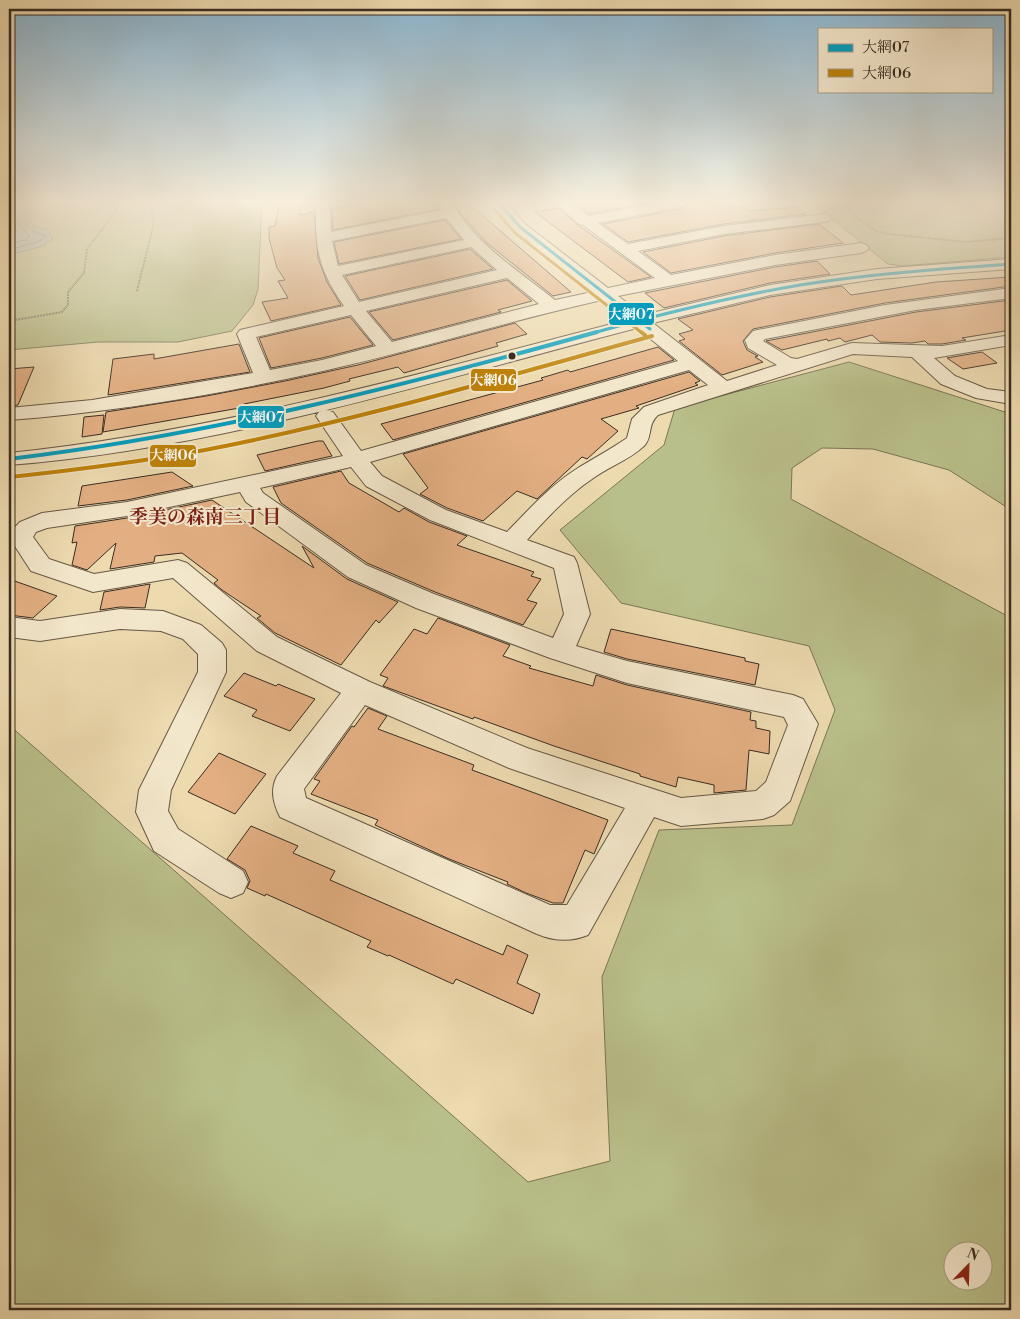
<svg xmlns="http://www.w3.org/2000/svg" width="1020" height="1319" font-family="'Libre Bodoni','Noto Serif JP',serif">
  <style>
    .green { fill: #b9bf8a; stroke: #7a7656; fill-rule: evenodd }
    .water { fill: #9bb9b3; stroke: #748179 }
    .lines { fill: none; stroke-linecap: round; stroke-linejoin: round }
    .shore { stroke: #6a736b; stroke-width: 1 }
    .building { fill: #e3af82; stroke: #3a2d23 }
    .minor-casing { stroke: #675846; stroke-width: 2 }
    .path { stroke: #3a2d23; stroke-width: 2; stroke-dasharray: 0.5 1; stroke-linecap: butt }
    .minor { fill: #f3e7cb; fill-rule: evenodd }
    .bus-1-far1-casing { stroke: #f3e7cb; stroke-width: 5 }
    .bus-1-casing { stroke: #f3e7cb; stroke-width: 6 }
    .bus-2-far1-casing { stroke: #f3e7cb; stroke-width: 5 }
    .bus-2-casing { stroke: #f3e7cb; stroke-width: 6 }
    .bus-1-far1 { stroke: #069dbd; stroke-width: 3 }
    .bus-1 { stroke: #069dbd; stroke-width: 4 }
    .bus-2-far1 { stroke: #be820a; stroke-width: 3 }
    .bus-2 { stroke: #be820a; stroke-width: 4 }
    .bus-dot { fill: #3a2d23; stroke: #f3e7cb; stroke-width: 2 }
    .labels { text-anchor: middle; stroke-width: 4; stroke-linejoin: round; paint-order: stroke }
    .neighbourhood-label { font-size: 19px; font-weight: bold; fill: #7a1f14; stroke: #f3e7cb }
    .line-badge { stroke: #f3e7cb; stroke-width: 2 }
    .badge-label { font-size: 14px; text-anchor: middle; font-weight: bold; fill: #fff }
  </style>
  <rect width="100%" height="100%" fill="#eddaaf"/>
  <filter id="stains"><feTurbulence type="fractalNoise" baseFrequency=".004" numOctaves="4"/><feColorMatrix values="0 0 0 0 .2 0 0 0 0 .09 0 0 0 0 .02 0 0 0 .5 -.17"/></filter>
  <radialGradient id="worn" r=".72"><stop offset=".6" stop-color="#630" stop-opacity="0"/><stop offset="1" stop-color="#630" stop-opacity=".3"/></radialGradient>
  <path class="green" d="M9,203H262L258,289L253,305L232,331L178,342H98L9,350Z
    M812,203H1011V257L902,266L888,264Z
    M849,362L1011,414V510L949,470L873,449L822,448L792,468L791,499L1011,618V1310H9V725L528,1182L610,1161L602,977L659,830L792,825L835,710L809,646L621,603L560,530L664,445L675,408ZM952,1252H982V1282H952Z"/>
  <path class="water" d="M27,206L33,209L36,212L29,220L34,226L48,230L53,239L43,246L9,255V210Z"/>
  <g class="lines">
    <path class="shore" d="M9,214L25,212C26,230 30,230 46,236L40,241L9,250
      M9,221L17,220L29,237L26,240L9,243"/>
  </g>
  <path class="building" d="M363,203H436L439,209L333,230L332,209Z
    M454,203H468L571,292L553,296L487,243L463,217Z
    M589,203H647L589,214L577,205Z
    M690,203H730V207L743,206L750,211L797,207L806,214L724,224L628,242L603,224L681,209Z
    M279,206H301L299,215L314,212L318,258L327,282L341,305L271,321L262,302L288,298L278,281L285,280L277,268L269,238V227L275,226Z
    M558,208L578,225L651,277L628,282L535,212Z
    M445,220L461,239L339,264L334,242Z
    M819,224L843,243L775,253L671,273L643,252L724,236Z
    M470,249L493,269L360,300L345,276Z
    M817,261L830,274L770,283L664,308L645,293L775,267Z
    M1011,277V286L885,303L753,329L743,341L747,350L758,356L755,357L763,362L722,375L679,341L685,339L679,334L693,330L678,319L770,297L842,286L851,295L936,282Z
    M507,280L532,301L498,310L501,312L393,340L369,312Z
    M1011,300V330L962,338L966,340L942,344H928L925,341L912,343L880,342L872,335L845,342L840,338L828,341L827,339L782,350L766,341L916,312Z
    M350,317L373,345L322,358L271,368L259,338Z
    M515,323L527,334L496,343L498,346L404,373L398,367L349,379L350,381L324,388L244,404L245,407L103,432L106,412L206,396L285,381L358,365Z
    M239,344L250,372L108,395L113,359L154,354V359Z
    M658,347L674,360L393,440L381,424L543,380L541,378L568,370L570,372Z
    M982,352L997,363L963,369L947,358Z
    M34,367L18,405L9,406V369Z
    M689,372L700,381L695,383L698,385L636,406L639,408L601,419L618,431L587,459L582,457L537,499L517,491L483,521L447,508L420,494L428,488L403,454Z
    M104,415L102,434L82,437L84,417Z
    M318,441H323L332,456L265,471L257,455Z
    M341,471L349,483L399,512L404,508L429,522L467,536L457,545L534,572L531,576L541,579L527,600L537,603L523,625L435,592L367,563L281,503L273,487Z
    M172,472L193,486L127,500L78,506L82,486Z
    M212,500L314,568L302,546L347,579L398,602L379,623L376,620L341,665L275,633L257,618L261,616L222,590L214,583L218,580L182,553L155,556L154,562L110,569L116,543L87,570L72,565L77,542L72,543L75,526L127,518Z
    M9,579L57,596L33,618L9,615Z
    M150,584L145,608L120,607L100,610L104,592Z
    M438,618L510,645L503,656L531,666L529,668L593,686L596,675L627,685L751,712L750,720L756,721V728L770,731L769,754L749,750L746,790L714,793V785L678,777L676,787L640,776V774L554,746L474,717L473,719L383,686L388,678L380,675L414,629L427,634Z
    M611,629L745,658V661L759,664L755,685L627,659L604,652Z
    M244,673L276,686L278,684L315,699L290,731L252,716L257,710L224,696Z
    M368,708L387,716L378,729L474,765L472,770L608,820L594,854L585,850L563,903H553L526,893L507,884L508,882L449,859L375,825L378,820L311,794L320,781L314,779L352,726L354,727Z
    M219,753L266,774L235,814L188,792Z
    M251,826L298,846L293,853L335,871L330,880L503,955L507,945L528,955L517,983L540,994L533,1014L456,979L453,984L389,955L388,956L367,947L371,941L266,894L265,896L247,888L250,881L245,870L227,859Z"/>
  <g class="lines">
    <g class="minor-casing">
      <path id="minor" d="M316,203H330L331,232L442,210L438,203H452C476,245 519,271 555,300L592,292L515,230L492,203H507L525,224L608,288L655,278L583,225L579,224L555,203H571L589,216L658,203H688L681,207L598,223L628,244L724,226L824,214L829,215L831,218L829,221L824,222L724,234L638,251L671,275L775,255L861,243L866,245L869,248L866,251L861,253L775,265L618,296L643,315L770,285L877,269L1011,259V269L877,279L770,295L653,323L727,381L777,365L748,348L745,340L753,331L885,305L1011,288V298L916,310L765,339L763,341L791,358L797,359L852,343L942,346L1011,335V345L934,358L955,376L987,389L1011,392V404L976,398L941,384L912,357L853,354L658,415C647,425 653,437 644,446C629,460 608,467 592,479C567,496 547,518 527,540L574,557L577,563L590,614L576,646L627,661L793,695L803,699L818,724L790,801L774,815L763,819L681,826L654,817L588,935C571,942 554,941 537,934L280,817C273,803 270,790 277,776L341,693L257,651L173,578L93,592L31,571L9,537L12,530L20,522L42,513L127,502L343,456L316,416L319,412L326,410L333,412L361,451L678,361L637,328C430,382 222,448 9,465V453C220,431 422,373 627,320L602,300C508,321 416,350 323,371C220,394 114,412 9,420V408L92,400L253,373L237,334L240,330L344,306C318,269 315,248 316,203ZM446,218L464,240L338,266L332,241ZM471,247L497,270L359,302L342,275ZM507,278L539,304L392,342L366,311ZM351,315L376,346L322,360L270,370L256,337ZM689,370L708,385L644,407L632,419L627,438C611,449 594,458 578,468C551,485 529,509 507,532L446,510L382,476L370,462ZM351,467L366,486L430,520L554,568L564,614L553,638L434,594L366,565L263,493L260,488ZM240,492L246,502L348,577L416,608L550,658L627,683L784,717L788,725L766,782L756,791L681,798L527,748L370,682L277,637L187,563L178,560L94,574L49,559L33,537L36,532L47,528L127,516ZM365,705L509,768L625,808L567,905H550L306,798L304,789Z
        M120,609L163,611L201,625L222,643L226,650V672L171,790L168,811L178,829L243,871L248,882L243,893L231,898L219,893L154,851L136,812L139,790L198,672V654L183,639L161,631L120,629L40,641L9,637V617L40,621Z"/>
    </g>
    <path class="path" d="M840,205L852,211L857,218L876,231L889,234L965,242L1011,238
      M137,291L154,223L150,203
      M9,321L62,312L68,305V292L84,273L87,249L116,211L114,203"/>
    <use href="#minor" class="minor"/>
    <g class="bus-1-far1-casing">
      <path id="bus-1-far1" d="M499,203L520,227L650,329
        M593,333C661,314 730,297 800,285C869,274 940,269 1011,264"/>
    </g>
    <g class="bus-1-casing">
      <path id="bus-1" d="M9,459C209,435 403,386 597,332"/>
    </g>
    <g class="bus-2-far1-casing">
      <path id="bus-2-far1" d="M493,208L515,233L642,333"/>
    </g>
    <g class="bus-2-casing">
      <path id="bus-2" d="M641,332L645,335
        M10,477C75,470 140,462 205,450C356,421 504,377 652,336"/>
    </g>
    <use href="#bus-1-far1" class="bus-1-far1"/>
    <use href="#bus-1" class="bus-1"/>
    <use href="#bus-2-far1" class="bus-2-far1"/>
    <use href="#bus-2" class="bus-2"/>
  </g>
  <linearGradient id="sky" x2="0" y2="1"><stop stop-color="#89b6d3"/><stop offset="0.52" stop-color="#f7eedb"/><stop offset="1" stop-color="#f7eedb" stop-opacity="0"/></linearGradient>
  <rect width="1020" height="388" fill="url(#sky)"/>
  <circle class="bus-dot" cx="512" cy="356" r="4.5"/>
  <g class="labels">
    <g class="neighbourhood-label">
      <text x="205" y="523">季美の森南三丁目</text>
    </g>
  </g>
  <g class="line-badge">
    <rect x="608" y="302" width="47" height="24" rx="5" fill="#069dbd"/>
    <rect x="470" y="368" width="47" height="24" rx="5" fill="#be820a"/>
    <rect x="237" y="405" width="48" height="24" rx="5" fill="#069dbd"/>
    <rect x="149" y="444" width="48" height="24" rx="5" fill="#be820a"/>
  </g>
  <g class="badge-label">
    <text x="631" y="319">大網07</text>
    <text x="493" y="385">大網06</text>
    <text x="261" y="422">大網07</text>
    <text x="173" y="460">大網06</text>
  </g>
  <rect width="1020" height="1319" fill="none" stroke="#eddaaf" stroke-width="30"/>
  <rect x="10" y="10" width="1000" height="1299" fill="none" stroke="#3a2d23" stroke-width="2.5"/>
  <rect x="15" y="15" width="990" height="1289" fill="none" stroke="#3a2d23"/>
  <rect x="818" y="28" width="175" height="65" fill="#f3e7cb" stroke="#a99d88"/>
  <rect x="828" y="44" width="25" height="8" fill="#069dbd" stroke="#a99d88"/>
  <text x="862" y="52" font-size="15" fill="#3a2d23">大網07</text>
  <rect x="828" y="69" width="25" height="8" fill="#be820a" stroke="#a99d88"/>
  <text x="862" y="78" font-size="15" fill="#3a2d23">大網06</text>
  <g transform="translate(968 1266) rotate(23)"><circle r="24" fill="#f3e7cb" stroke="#a99d88"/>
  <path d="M0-4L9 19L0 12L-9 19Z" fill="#8f2418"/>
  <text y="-8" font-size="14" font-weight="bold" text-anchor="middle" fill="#3a2d23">N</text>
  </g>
  <rect width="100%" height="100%" filter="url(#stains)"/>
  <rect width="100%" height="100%" fill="url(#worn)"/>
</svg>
